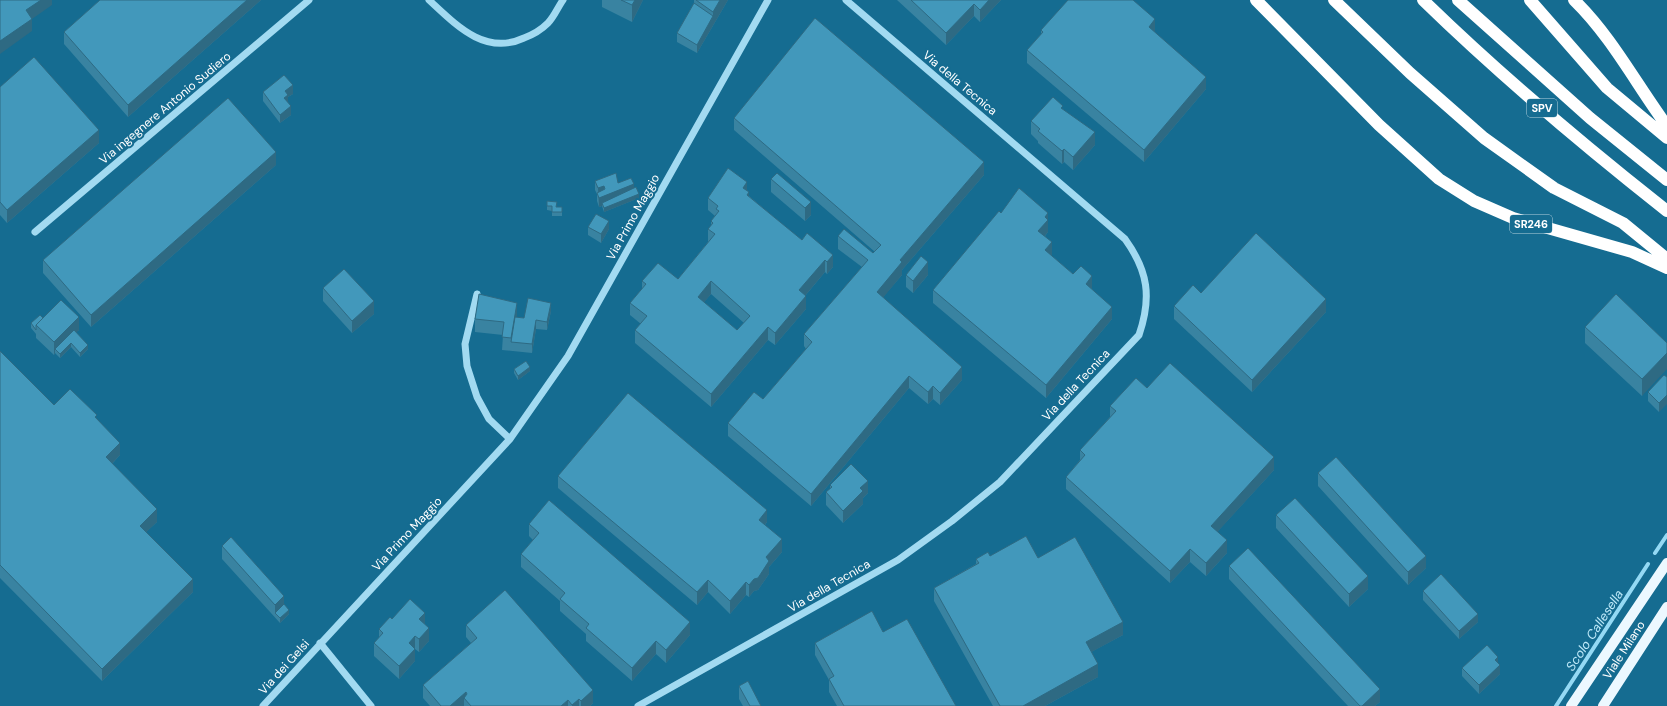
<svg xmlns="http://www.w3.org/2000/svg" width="1667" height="706" font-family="'DM Sans',sans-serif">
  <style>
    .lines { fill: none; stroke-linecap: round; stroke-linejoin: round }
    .stream { stroke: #94d9f4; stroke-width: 4 }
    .minor { stroke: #a2daf1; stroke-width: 7 }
    .major { stroke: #ecf8ff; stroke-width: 10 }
    .highway { stroke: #fff; stroke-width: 12 }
    .wall { fill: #3983a1; fill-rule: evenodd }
    .shaded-wall { fill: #2e6a83 }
    .building { fill: #4298bb; stroke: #2e6a83; fill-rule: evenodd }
    .labels { text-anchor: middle; stroke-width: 4; stroke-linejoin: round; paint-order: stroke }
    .shield { fill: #156c91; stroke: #b9d3de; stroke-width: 1 }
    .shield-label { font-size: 11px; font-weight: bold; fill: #fff }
    .street-label { font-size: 12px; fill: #fff; stroke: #156c91 }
    .water-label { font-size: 13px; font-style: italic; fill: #bee9f9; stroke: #156c91 }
  </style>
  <rect width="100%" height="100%" fill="#156c91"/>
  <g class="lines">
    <path class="stream" d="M1655,553L1667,535
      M1556,706L1648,564"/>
    <path class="minor" d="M429,0C456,25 485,56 524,38C532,35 541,30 548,23C554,17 558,7 563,0
      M35,232L309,0
      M477,294L465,344L467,366L477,397L489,419L510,439
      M320,643L371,706
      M263,706L510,439L568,356L768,0
      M638,706L898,560L952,521L1000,482L1139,335C1152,297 1148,271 1125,239L846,0"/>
    <path class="major" d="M1571,706L1667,563
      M1603,706L1667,607"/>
    <path class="highway" d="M1256,0L1379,125L1439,179L1474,201L1513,218L1632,252L1667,268
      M1334,0L1410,73L1484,138L1554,188L1623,223L1667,259
      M1423,0C1500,75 1582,144 1667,211
      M1458,0L1590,118L1667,180
      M1530,0L1607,88L1667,138
      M1574,0C1612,37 1636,84 1667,126"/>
  </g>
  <path class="wall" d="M100,0H261L128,117L64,44V32Z
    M602,0H643L632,22L602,7Z
    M694,0H728L697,53L677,42V33L694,3Z
    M897,0H1001L980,22L974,16L946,45Z
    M1041,30L1155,32L1206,89L1144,162L1027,63V50L1041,35Z
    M0,87L99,143L7,223L0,215Z
    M263,92L293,94L288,97V102L291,115L280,123L263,101Z
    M1063,110L1095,145L1073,170L1064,162L1062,164L1038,143V141L1031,134V121Z
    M734,118L984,175L902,270V275L883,297L962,380L940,405L933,399L928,404L909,388L811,506L728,436V423L763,399L806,349L804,346V334L862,267L838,249V236L873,253L875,252L734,130Z
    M276,165L91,327L43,273V260Z
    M771,179L811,202V215L805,221L771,192Z
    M595,181L618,183L634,189L639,198L604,212L602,206L599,207L597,201V194L595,190Z
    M747,191L749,196L833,267L827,274L825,272L805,296L806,309L775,345L768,340L711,407L635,343V330L641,324L630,315V303L642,289V281L678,279L708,242V229L711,226V221L715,216L708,210V198ZM711,294L744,323L737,330L704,302Z
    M547,201L557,207H562V216H552V211L547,210Z
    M1001,213L1048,226V232L1045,236L1052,255H1051L1073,274L1092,289V290L1112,319L1046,398L933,303V290Z
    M588,227L609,229L601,243L588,235Z
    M906,275H928L913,293L906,287Z
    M323,288L374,314L352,333L323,301Z
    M1201,293L1326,312L1252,392L1174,319V306Z
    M551,311L547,330L536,329L532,353L502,350L503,335L475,332V319L516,317L524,318Z
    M43,318L79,330L76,332L88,349L80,357L71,347L60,358L55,353L54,355L36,338V334L31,328V323Z
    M1585,327L1667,343L1642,396L1585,343Z
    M0,351L54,405L97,419L120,455L112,464L157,522L146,532L193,592L102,681L0,578Z
    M514,369L530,371L518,380L514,373Z
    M1664,375L1659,412L1648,401V392Z
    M1147,388L1274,470L1217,532L1227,553L1206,576L1190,562L1170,583L1066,489V477L1080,460V450L1110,417V406Z
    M1318,473L1426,568L1408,585L1318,486Z
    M558,476L767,522L765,525L782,552L769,567V574L758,590L754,591L749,597L746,595L730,614L708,592L697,605L558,488Z
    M830,485L868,493L863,498V504L843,523L826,505V492L830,489Z
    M1276,515L1368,589L1349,607L1276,528Z
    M529,524L690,635L666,663L656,654L632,681L586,641V634L560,611V601L521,567V554L533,540L529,536Z
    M222,546L284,604L289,614L280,623L222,559Z
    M990,556L1038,558L1123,635L1091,652L1098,677L1045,706H993L934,601V588L976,564V559Z
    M1229,566L1380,702L1375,706H1348L1229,579Z
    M1423,591L1478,622L1459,639L1423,600Z
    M392,619L425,624L429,641L419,652L415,649V661L399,679L374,656V643L379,638V629Z
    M466,625L593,703L590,706H430L423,698V685L471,643L466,637Z
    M883,632L956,706H837L829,692V680L815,655V643Z
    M1462,668L1500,674L1479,694L1462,676Z
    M739,686L761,706H743L739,699Z"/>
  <path class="shaded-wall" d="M41,0H52V5L32,19V31L0,54V41L26,10Z
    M247,0H261L128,117V105Z
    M635,0H643L632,22V5Z
    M720,0H728L697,53V45L713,16V12Z
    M989,0H1001L980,22V10Z
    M974,4V16L946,45V33Z
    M1155,19V32L1149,39V27Z
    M1206,77V89L1144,162V150Z
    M293,85V94L288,97V103L284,98L285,91Z
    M291,106V115L280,123V115Z
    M99,130V143L7,223V210Z
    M1095,132V145L1073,170V157Z
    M1064,149V162L1062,164V151Z
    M276,152V165L91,327V315Z
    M984,162V175L902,270V275L877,305V292L900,260Z
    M747,182V194L749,192V205L743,188Z
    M634,184V193L602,203V206L599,207L598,188L604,186V194Z
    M639,194V198L604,212V208Z
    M811,202V215L805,221V208Z
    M1048,213V232L1038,244V231L1045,217Z
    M609,221V229L601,243V234Z
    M1052,242V255L1045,263V250Z
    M833,255V267L827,274V262Z
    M825,260V272L799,303V290Z
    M928,262V275L913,293V281Z
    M1092,276V289L1086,297V284Z
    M711,281V294L698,310V297Z
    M806,296V309L775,345V333Z
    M1326,299V312L1252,392V380Z
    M374,301V314L352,333V321Z
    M517,303V316L513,342H511V350V338Z
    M551,303V311L547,330V322Z
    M1112,307V319L1046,398V385Z
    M79,317V330L57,351L55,349V353L54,355V342Z
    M536,320V329L532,353V344Z
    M768,327V340L711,407V394Z
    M71,343V347L60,358V354Z
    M88,345V349L80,357V353Z
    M1667,353V369L1642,396V379Z
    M530,367V371L518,380V376Z
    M962,367V380L940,405V393Z
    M909,376V388L811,506V494Z
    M933,386V399L928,404V392Z
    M1667,395V404L1659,412V403Z
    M120,443V455L106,470V457Z
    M1274,457V470L1211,539V526Z
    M868,481V493L863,498V504L843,523V511L860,488Z
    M157,509V522L140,538V526Z
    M767,510V522L759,532V520Z
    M782,539V552L769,567V574L758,590L754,591L749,597V585L754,579L766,557Z
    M1227,540V553L1206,576V563Z
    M1190,549V562L1170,583V571Z
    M1426,556V568L1408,585V572Z
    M1368,576V589L1349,607V594Z
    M193,579V592L102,681V669Z
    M708,580V592L697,605V592Z
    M746,582V595L730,614V601Z
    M284,596V608L275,613V617V605Z
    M289,610V614L280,623V618Z
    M425,613V625L419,619Z
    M1478,614V622L1459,639V631Z
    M690,622V635L666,663V650Z
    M1123,622V635L1086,655V642Z
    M429,628V641L419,652V639Z
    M415,636V649L409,643Z
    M656,641V654L632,681V668Z
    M415,649V661L399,679V666Z
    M1498,657V665L1495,660Z
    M1098,664V677L1045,706H1023Z
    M1500,665V674L1479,694V685Z
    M1380,689V702L1375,706H1362Z
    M593,690V703L590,706H581V701Z
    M466,692V700L464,698V706H450Z
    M579,699V706H572V705Z
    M568,700V706H561Z"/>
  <path class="building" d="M0,0H41L26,10L32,19L0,41Z
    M100,0H247L128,105L64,32Z
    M621,0H635L632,5Z
    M696,0H720L713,12Z
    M911,0H989L980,10L974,4L946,33Z
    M1068,0H1133L1155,19L1149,27L1206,77L1144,150L1027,50L1043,32L1041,30Z
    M694,3L713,16L697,45L677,33Z
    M815,18L984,162L900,260L902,262L877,292L962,367L940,393L933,386L928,392L909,376L811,494L728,423L754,392L763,399L812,342L804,334L868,260L838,236L844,229L873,253L881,245L734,118Z
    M34,57L99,130L7,210L0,202V87Z
    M284,75L293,85L285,91L288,95L284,98L291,106L280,115L263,92Z
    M1053,97L1063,106L1061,108L1095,132L1073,157L1064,149L1062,151L1038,131L1040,129L1031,121Z
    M228,98L276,152L91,315L43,260Z
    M728,168L747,182L743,188L749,192L747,195L802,240L807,233L833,255L827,262L825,260L799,290L806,296L775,333L768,327L711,394L635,330L647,316L630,303L646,284L642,281L658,263L678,279L715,234L708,229L713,223L711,221L719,211L716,209L718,206L708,198ZM711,281L750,316L737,330L698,297Z
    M616,173L618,183L631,178L634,184L599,198L597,193L605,189L604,186L598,188L595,181Z
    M777,173L811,202L805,208L771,179Z
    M636,187L639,194L604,208L602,203Z
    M1019,188L1048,213L1045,217L1048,220L1038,231L1052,242L1045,250L1073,274L1081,266L1092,276L1086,284L1112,307L1046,385L933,290L999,211L1001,213Z
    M547,201L557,202L556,207H562V212H552V206H547Z
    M596,214L609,221L601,234L588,227Z
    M1256,233L1326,299L1252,380L1174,306L1193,285L1201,293Z
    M921,256L928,262L913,281L906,275Z
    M344,269L374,301L352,321L323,288Z
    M479,294L517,303L511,338L502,337L504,322L475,319Z
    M1616,294L1667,343V353L1642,379L1585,327Z
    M528,298L551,303L547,322L536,320L532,344L511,342L515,317L524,318Z
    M61,300L79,317L54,342L36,325Z
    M40,315L43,318L36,325V330L31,323Z
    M74,330L88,345L80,353L71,343L60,354L55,349Z
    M0,351L54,405L70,389L97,415L95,417L120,443L106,457L157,509L140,526L193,579L102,669L0,565Z
    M526,361L530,367L518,376L514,369Z
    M1170,363L1274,457L1211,526L1227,540L1206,563L1190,549L1170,571L1066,477L1085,455L1080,450L1116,411L1110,406L1136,378L1147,388Z
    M1664,375L1667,377V395L1659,403L1648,392Z
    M628,393L767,510L759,520L782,539L766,557L769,561L758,578L754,579L749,585L746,582L730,601L708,580L697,592L558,476Z
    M1336,457L1426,556L1408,572L1318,473Z
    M851,464L868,481L860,488L863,491L843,511L826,492L832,487L830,485Z
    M1295,498L1368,576L1349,594L1276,515Z
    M549,500L690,622L666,650L656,641L632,668L586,628L589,624L560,599L565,593L521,554L539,533L529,524Z
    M1026,536L1038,558L1075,537L1123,622L1086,642L1098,664L1023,706H1000L934,588L979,563L976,559L988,552L990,556Z
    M231,537L284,596L275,605L222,546Z
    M1248,548L1380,689L1362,706H1360L1229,566Z
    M1441,574L1478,614L1459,631L1423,591Z
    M505,590L593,690L581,701L579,699L572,705L568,700L561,706H471L464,698L467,694L466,692L450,706H441L423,685L477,638L466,625Z
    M410,599L425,613L419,619L429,628L419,639L415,636L409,643L415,649L399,666L374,643L383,633L379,629L390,617L392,619Z
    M284,604L289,610L280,618L275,613Z
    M872,611L883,632L907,619L956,706H844L829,679L834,676L815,643Z
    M1487,645L1498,657L1495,660L1500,665L1479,685L1462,668Z
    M748,681L761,706H750L739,686Z"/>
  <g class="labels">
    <g class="shield">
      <rect x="1527" y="99" width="30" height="18" rx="3"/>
      <rect x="1510" y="215" width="42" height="18" rx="3"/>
    </g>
    <g class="shield-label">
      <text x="1542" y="112">SPV</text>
      <text x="1531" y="228">SR246</text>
    </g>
    <g class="street-label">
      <text transform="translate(960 83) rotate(40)" y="4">Via della Tecnica</text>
      <text transform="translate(165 108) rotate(-40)" y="4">Via ingegnere Antonio Sudiero</text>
      <text transform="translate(633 217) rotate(-61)" y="4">Via Primo Maggio</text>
      <text transform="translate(1076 385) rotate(-47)" y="4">Via della Tecnica</text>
      <text transform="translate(407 534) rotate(-47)" y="4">Via Primo Maggio</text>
      <text transform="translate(829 586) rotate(-30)" y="4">Via della Tecnica</text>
      <text transform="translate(1624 650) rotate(-57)" y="4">Viale Milano</text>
      <text transform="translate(284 667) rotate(-48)" y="4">Via dei Gelsi</text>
    </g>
    <g class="water-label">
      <text transform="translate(1594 630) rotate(-57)" y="5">Scolo Callesella</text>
    </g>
  </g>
</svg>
